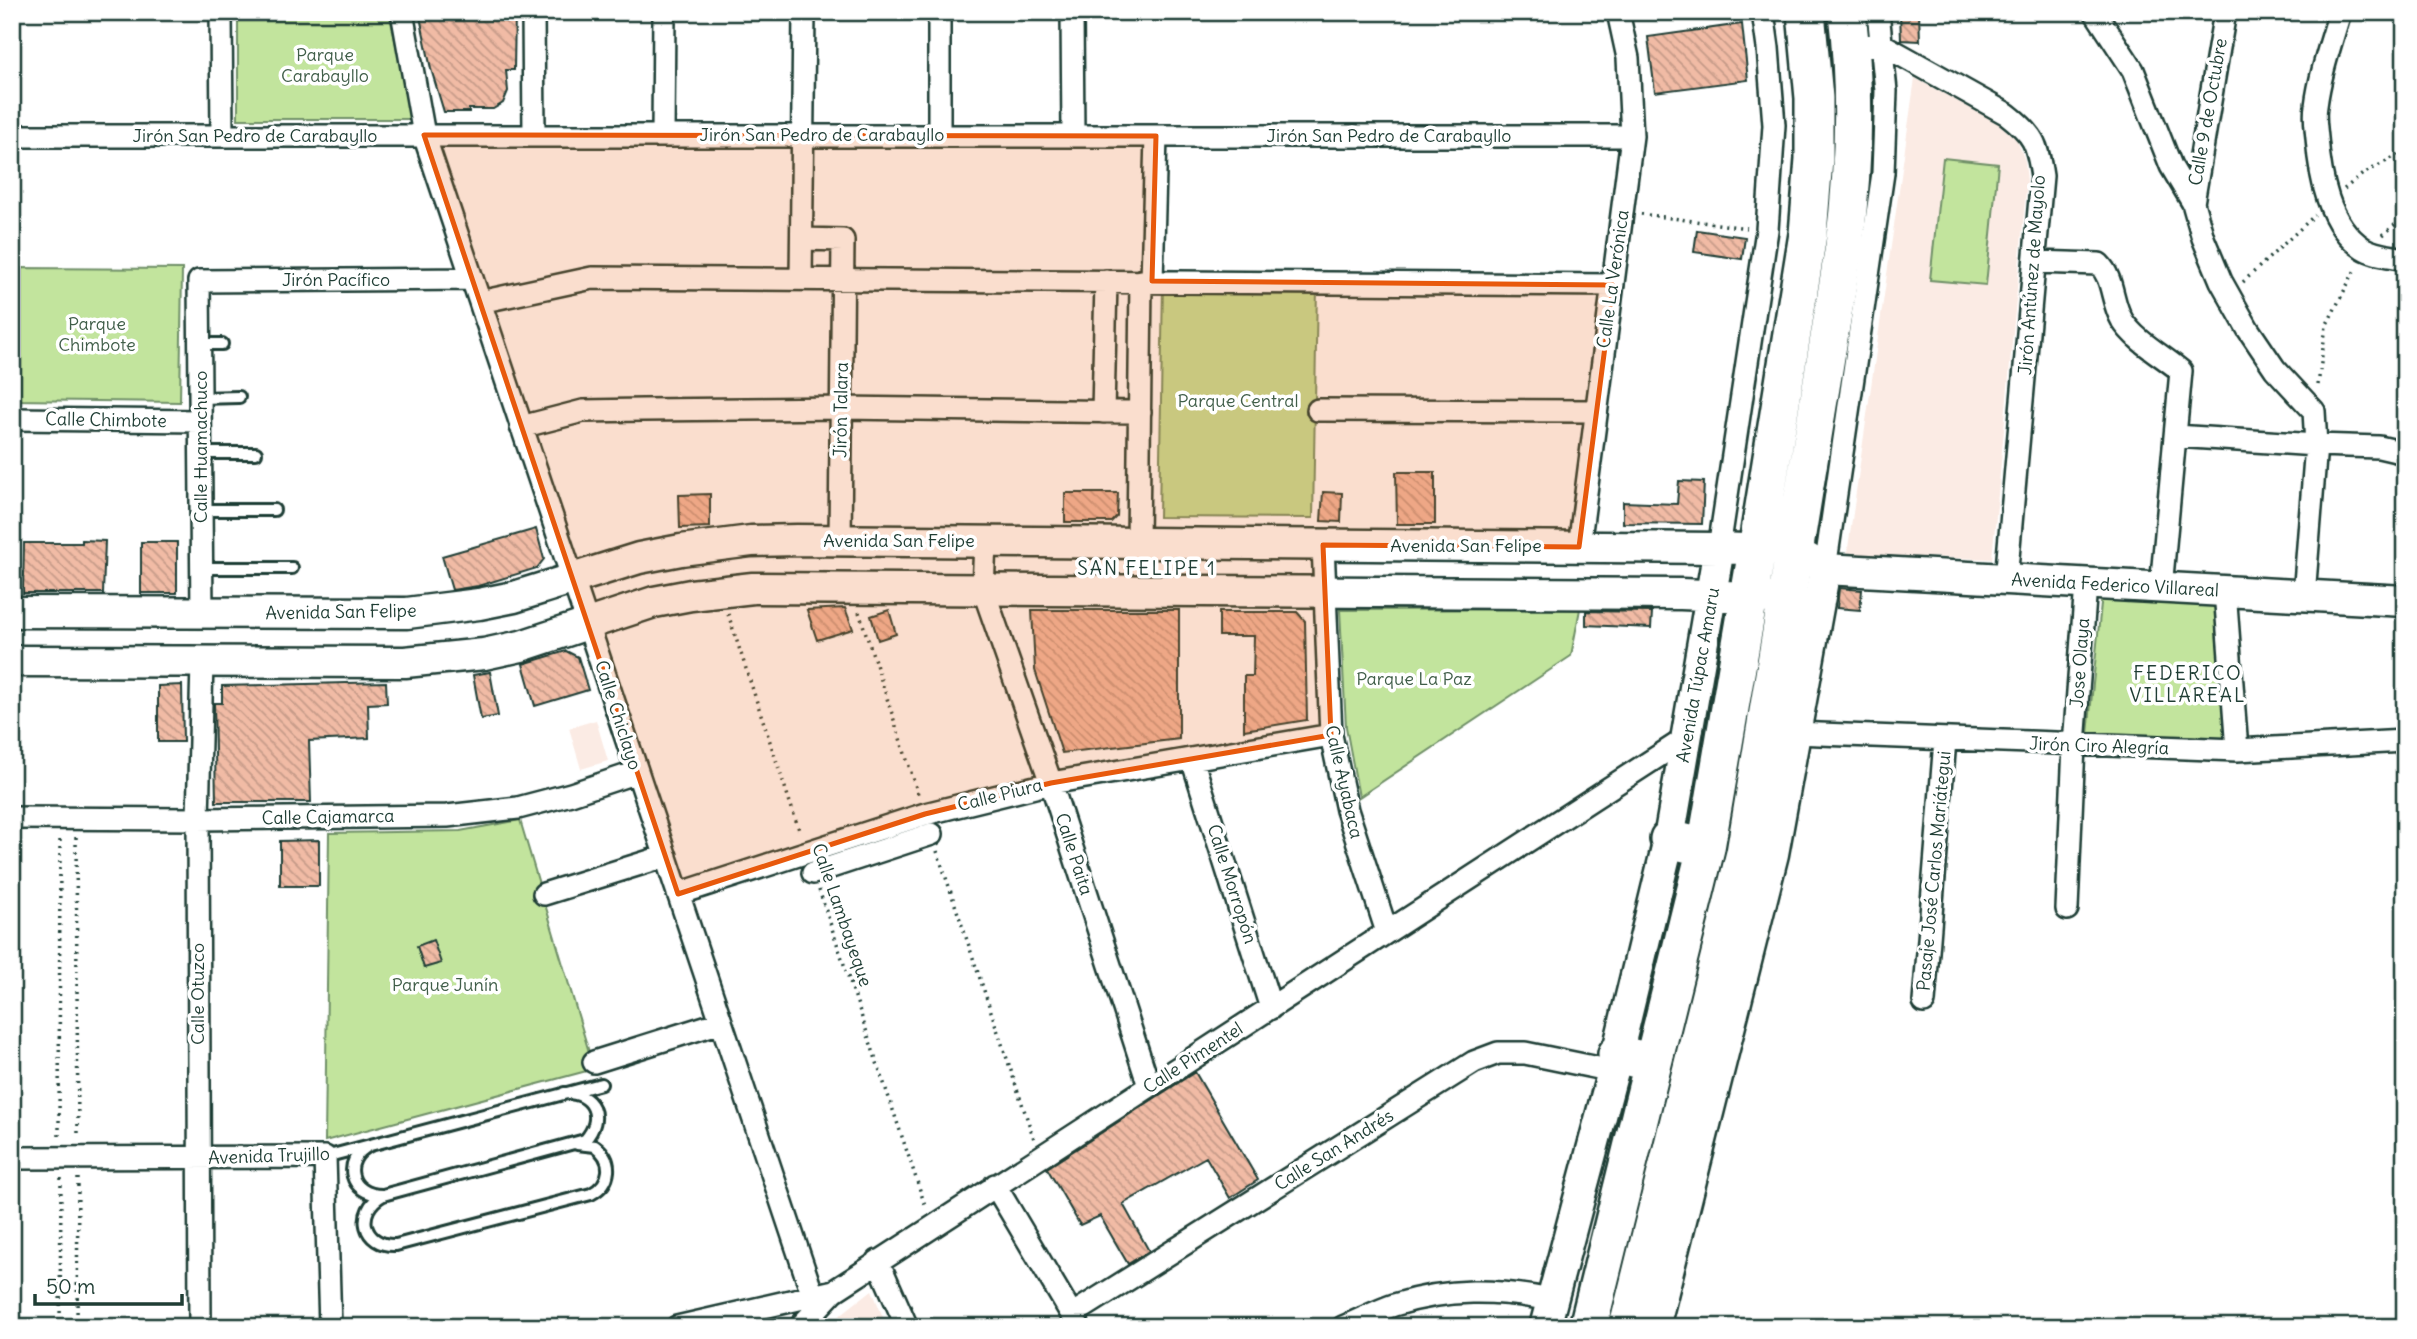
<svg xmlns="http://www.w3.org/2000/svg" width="2417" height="1339" font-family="Delius,sans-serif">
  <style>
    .built { fill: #fbebe4 }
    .green { fill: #c2e49d; stroke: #709068; stroke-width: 2 }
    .building { fill: url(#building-back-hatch); stroke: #1f3d34; stroke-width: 2 }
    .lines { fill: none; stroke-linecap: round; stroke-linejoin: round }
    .lane-casing { stroke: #1f3d34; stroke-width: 16 }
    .street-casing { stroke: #1f3d34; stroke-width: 26 }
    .secondary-casing { stroke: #1f3d34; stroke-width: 35 }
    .highway-casing { stroke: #1f3d34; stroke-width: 42 }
    .path { stroke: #1f3d34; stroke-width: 3.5; stroke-dasharray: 2 5; stroke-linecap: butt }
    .lane { stroke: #fff; stroke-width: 10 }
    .street { stroke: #fff; stroke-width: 21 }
    .secondary { stroke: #fff; stroke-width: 30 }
    .highway { stroke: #fff; stroke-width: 37 }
    .marked { fill: #e8590c; fill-opacity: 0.2; stroke: #e8590c; stroke-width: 5; stroke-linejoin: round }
    .labels { text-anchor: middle; stroke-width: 7; stroke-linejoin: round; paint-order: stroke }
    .park-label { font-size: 18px; fill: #405e49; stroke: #fff }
    .street-label { font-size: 18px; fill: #1f3d34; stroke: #fff }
    .neighbourhood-label { font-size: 19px; letter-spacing: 2px; fill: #1f3d34; stroke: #fff }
  </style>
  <defs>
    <pattern id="building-back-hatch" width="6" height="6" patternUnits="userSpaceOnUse" patternTransform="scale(1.75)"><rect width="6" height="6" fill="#f1bba5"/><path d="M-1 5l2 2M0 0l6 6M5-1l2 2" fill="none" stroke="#c39987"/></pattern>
  </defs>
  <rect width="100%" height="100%" fill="#fff"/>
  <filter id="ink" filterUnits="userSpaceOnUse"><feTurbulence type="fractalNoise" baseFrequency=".0143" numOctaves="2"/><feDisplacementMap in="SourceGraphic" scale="14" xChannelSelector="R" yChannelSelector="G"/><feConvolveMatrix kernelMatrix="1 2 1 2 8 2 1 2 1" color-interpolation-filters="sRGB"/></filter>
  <g filter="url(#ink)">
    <path class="built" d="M1915,78L1999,124L2017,140L2025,161L2027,181L1992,559L1847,555Z
      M596,720L608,761L581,769L569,728Z
      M872,1290L887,1327H825Z"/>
    <path class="green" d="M238,12H389L412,119H238Z
      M1943,158L1998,164L1986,285L1930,280Z
      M12,268L182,269L180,402L12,400Z
      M1163,284L1317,286L1313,518L1159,517Z
      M2102,594L2216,600L2227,739L2088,734Z
      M1580,609L1571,656L1359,797L1346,727L1340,610Z
      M520,820L594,1069L325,1141L329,833L460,831Z"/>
    <path class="building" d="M419,12H515L514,70H506L508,91L503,103L493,109H469V112H444L431,69Z
      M1900,12H1919L1920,41L1901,40Z
      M1742,24L1748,80L1655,92L1648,37Z
      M1697,230L1745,237L1742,259L1694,252Z
      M1396,472H1435V524H1397Z
      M1679,481L1704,482L1702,524L1623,523V502L1677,504Z
      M1323,492L1342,493L1341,522L1321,521Z
      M1065,493H1118L1117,516L1111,522H1065Z
      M710,494V527L680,528L679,495Z
      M536,529L544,559L537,568L478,586L452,590L442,556Z
      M82,540L105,541L103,593H23L24,543H82Z
      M141,542H177V593H141Z
      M1839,588L1862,590L1860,610L1837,608Z
      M845,608L853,629L817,640L807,610Z
      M889,610L896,634L878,640L871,616Z
      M1032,610H1179V739L1062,753L1035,670Z
      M1586,611L1652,612L1651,628L1586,625Z
      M1219,612H1297L1305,621L1307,720L1244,730V676H1253L1254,636H1219Z
      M566,651L578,657L588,690L535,706L523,664Z
      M490,672L498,716L481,719L473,675Z
      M386,682L387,703L368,704L369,738L309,741L311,802H216L214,703H222V686Z
      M182,685L183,742H158V686Z
      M319,840V886H280V841Z
      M433,940L441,963L424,968L417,946Z
      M1195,1072L1258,1180L1230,1198L1206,1157L1123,1204L1149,1251L1128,1264L1100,1216L1080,1225L1047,1168Z"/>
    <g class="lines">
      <g class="lane-casing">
        <path id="lane" d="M200,344H222
          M200,398L239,397
          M201,453H256
          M201,510H274
          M202,568H292
          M370,1145C340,1160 350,1196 383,1195L585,1140C605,1118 594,1092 564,1093
          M325,1157L601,1084
          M383,1195C354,1211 363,1247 396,1245L591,1194C612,1183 614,1160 595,1146L577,1144"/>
      </g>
      <g class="street-casing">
        <path id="street" d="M221,12L222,136
          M402,12L424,135L813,1296
          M533,12L534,135
          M1072,12L1073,136
          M2095,12L2133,70L2171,166L2193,203
          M2225,12L2193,203L2203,238L2221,281L2248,329L2275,369L2314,411L2316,445L2304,596
          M2340,12C2331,43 2320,74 2316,106C2314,116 2316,127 2317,138C2320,176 2328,225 2363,248C2374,255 2392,256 2405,259
          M1850,46L1883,45L2007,114C2034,135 2037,143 2042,176L2006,580
          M663,135L664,12
          M939,135V12
          M12,136H1632
          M802,239L843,240L840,541
          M2035,262L2099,264C2114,279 2111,301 2122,320C2135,341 2162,355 2181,371L2161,588
          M801,279L804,12
          M1152,281L1156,136
          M480,302L592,278L1613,285
          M1318,410L1596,411
          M1103,412L1106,281
          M12,419L200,421
          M521,427L583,411L643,410L841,408L1140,412
          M2175,436L2316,445L2379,447L2405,453
          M985,542L983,589L1051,783L1149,1086
          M1138,543L1141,281
          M1323,545L1331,735L1347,810L1387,932
          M1579,547L1632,136L1628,58L1618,12
          M1719,548L1767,230L1774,125L1768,48L1763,12
          M1825,569L1883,173L1886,91L1878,12
          M2225,591L2237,750
          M202,613L199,281L472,279
          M1794,733L2237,750L2405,741
          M1192,759L1271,1008
          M12,818L198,819L447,816L518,808L571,794L637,772
          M813,873L932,834
          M544,894L666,856
          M678,894L925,814L1051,783L1331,735
          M2067,909L2074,745L2086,584
          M1924,1002L1945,740
          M594,1062L721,1022
          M12,1158L325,1157L330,1327
          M995,1185L1078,1325
          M878,1261L907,1327
          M1073,1314L1474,1062L1498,1053H1525L1613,1071
          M200,1327L198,819L202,662
          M677,1327L834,1291L1688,737
          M800,1327L834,1291
          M1343,1327C1360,1320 1376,1311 1394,1305C1448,1288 1497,1289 1551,1300"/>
      </g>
      <g class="secondary-casing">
        <path id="secondary" d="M12,612L407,613L479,604L514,597L639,558L681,550L751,541L797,540L1719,548L1795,551L1825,569L2405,601
          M12,661L405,662L484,654L521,646L654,602L691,595L753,588L1681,594L1772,598
          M1545,1327L1613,1071L1669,839L1719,548
          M1654,1327L1773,854L1825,569"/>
      </g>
      <g class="highway-casing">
        <path id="highway" d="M1669,839L1706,848
          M1617,1054L1653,1063
          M1588,1327L1706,848L1757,550L1808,234L1814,159V98L1806,12
          M1628,1327L1745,853L1844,246C1854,168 1856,91 1847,12"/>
      </g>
      <path class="path" d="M2344,189L2363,174L2405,151
        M1641,214L1747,228
        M2383,235L2405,216
        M2243,282L2315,215
        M2318,385L2326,326L2356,268
        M859,612L919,797
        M728,614L800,833
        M76,837L78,1136
        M937,851L1034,1139
        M819,890L926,1208
        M59,1136L60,838
        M60,1327L61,1178
        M77,1327L78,1178"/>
      <use href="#lane" class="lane"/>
      <use href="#street" class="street"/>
      <use href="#secondary" class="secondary"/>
      <use href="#highway" class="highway"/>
    </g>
  </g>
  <path class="marked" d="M424,135L1156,136L1152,281L1613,285L1579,547L1323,545L1331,735L1051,783L925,814L678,894Z"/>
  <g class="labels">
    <g class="park-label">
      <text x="325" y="61">Parque<tspan x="325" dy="21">Carabayllo</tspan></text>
      <text x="97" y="330">Parque<tspan x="97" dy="21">Chimbote</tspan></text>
      <text x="1238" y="407">Parque Central</text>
      <text x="1414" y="685">Parque La Paz</text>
      <text x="445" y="991">Parque Junín</text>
    </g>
    <g class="street-label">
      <text transform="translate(2208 112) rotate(-80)" y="6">Calle 9 de Octubre</text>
      <text x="822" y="141">Jirón San Pedro de Carabayllo</text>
      <text x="255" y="142">Jirón San Pedro de Carabayllo</text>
      <text x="1389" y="142">Jirón San Pedro de Carabayllo</text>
      <text transform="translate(2032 275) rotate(-86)" y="6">Jirón Antúnez de Mayolo</text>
      <text transform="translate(1613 279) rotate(-82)" y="6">Calle La Verónica</text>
      <text x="336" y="286">Jirón Pacífico</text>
      <text transform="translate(841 410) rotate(-89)" y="6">Jirón Talara</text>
      <text transform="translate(106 420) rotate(1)" y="6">Calle Chimbote</text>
      <text transform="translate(201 447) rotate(-90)" y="6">Calle Huamachuco</text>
      <text x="899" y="547">Avenida San Felipe</text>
      <text x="1466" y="552">Avenida San Felipe</text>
      <text transform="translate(2115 585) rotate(3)" y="6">Avenida Federico Villareal</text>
      <text transform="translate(341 612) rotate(-1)" y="6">Avenida San Felipe</text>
      <text transform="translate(2080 663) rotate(-86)" y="6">Jose Olaya</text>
      <text transform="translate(1698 675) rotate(-80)" y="6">Avenida Túpac Amaru</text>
      <text transform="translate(618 715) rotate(72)" y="6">Calle Chiclayo</text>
      <text transform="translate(2099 746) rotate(2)" y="6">Jirón Ciro Alegría</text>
      <text transform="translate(1344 782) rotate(77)" y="6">Calle Ayabaca</text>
      <text transform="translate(1000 795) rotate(-14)" y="6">Calle Piura</text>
      <text transform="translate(328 817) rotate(-1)" y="6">Calle Cajamarca</text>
      <text transform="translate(1074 854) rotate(72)" y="6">Calle Paita</text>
      <text transform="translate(1934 871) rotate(-85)" y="6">Pasaje José Carlos Mariátegui</text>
      <text transform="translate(1232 884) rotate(72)" y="6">Calle Morropón</text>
      <text transform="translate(842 915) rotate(71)" y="6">Calle Lambayeque</text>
      <text transform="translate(198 994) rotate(-90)" y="6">Calle Otuzco</text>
      <text transform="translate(1193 1058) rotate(-33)" y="6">Calle Pimentel</text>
      <text transform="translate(1334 1150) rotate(-32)" y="6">Calle San Andrés</text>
      <text transform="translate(269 1156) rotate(-2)" y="6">Avenida Trujillo</text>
    </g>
    <g class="neighbourhood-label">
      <text x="1147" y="575">SAN FELIPE 1</text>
      <text x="2188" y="680">FEDERICO<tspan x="2188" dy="22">VILLAREAL</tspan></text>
    </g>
  </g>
  <rect width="2417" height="1339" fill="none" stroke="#fff" stroke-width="42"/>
  <rect x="21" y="21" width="2375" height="1297" fill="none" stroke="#1f3d34" stroke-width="2.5" filter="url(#ink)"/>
  <path d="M35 1294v10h147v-10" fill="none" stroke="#1f3d34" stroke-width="3.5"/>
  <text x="46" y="1294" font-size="21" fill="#1f3d34" stroke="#ffffff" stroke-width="5" paint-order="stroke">50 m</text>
</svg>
